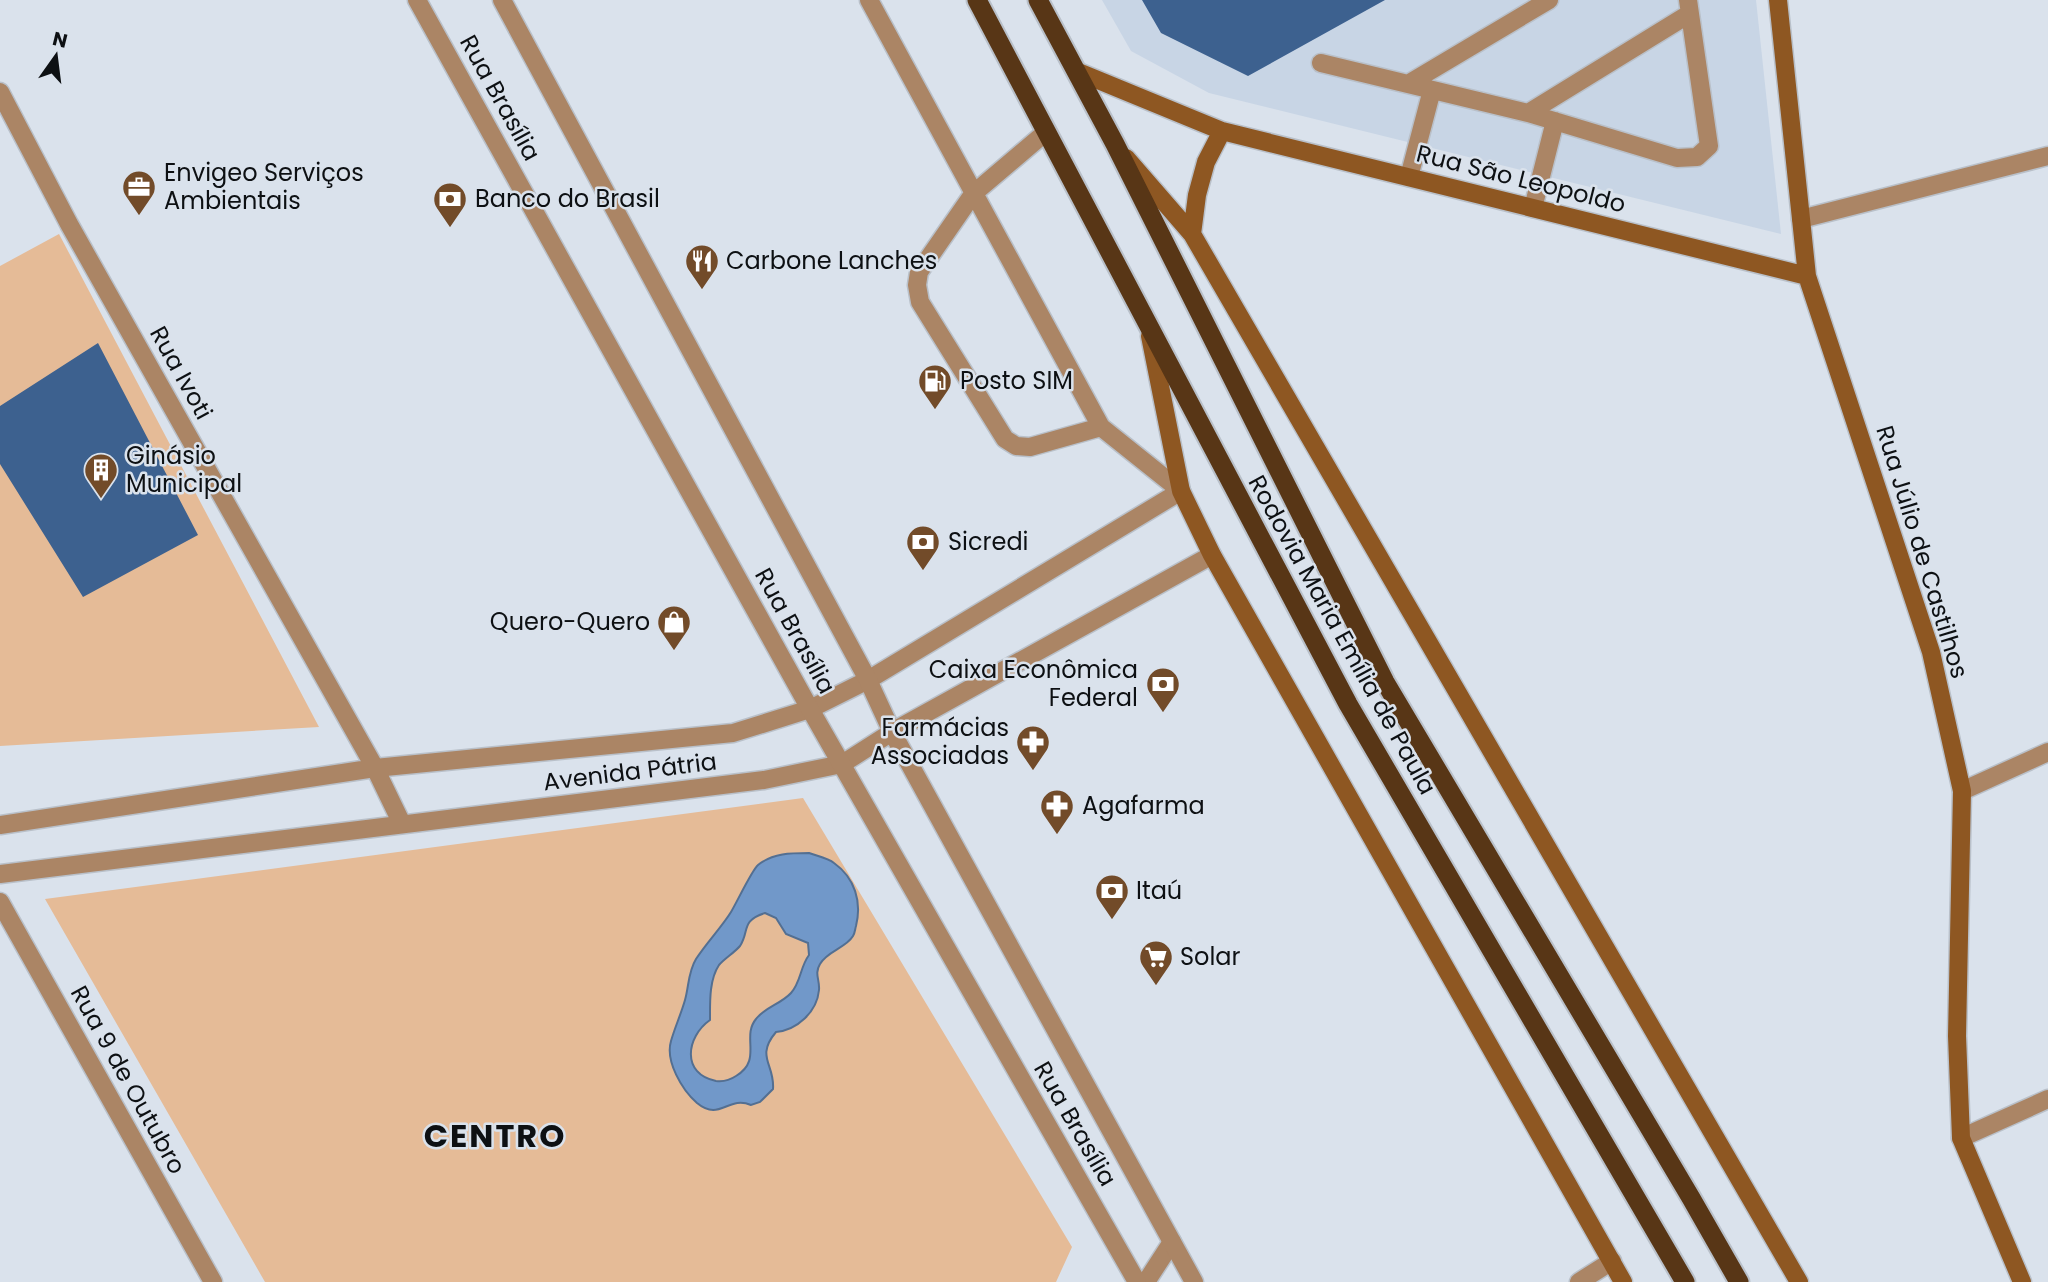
<svg xmlns="http://www.w3.org/2000/svg" width="2048" height="1282" font-family="Poppins,sans-serif">
  <style>
    .built { fill: #c8d5e5 }
    .green { fill: #e5bb97 }
    .water { fill: #7198c9; stroke: #536f92; stroke-width: 2; fill-rule: evenodd }
    .building { fill: #3d618f }
    .lines { fill: none; stroke-linecap: round; stroke-linejoin: round }
    .service-casing { stroke: #b9c0c9; stroke-width: 21 }
    .minor-casing { stroke: #b9c0c9; stroke-width: 21 }
    .tertiary-casing { stroke: #b9c0c9; stroke-width: 21 }
    .secondary-casing { stroke: #b9c0c9; stroke-width: 21 }
    .trunk-casing { stroke: #b9c0c9; stroke-width: 23 }
    .service { stroke: #ab8565; stroke-width: 18 }
    .minor { stroke: #ab8565; stroke-width: 18 }
    .tertiary { stroke: #ab8565; stroke-width: 18 }
    .secondary { stroke: #8e5722; stroke-width: 18 }
    .trunk { stroke: #583616; stroke-width: 19 }
    .labels { text-anchor: middle; stroke-width: 5; stroke-linejoin: round; paint-order: stroke }
    .street-label { font-size: 24px; fill: #0d1013; stroke: #dae2ec }
    .poi-label { font-size: 24px; fill: #0d1013; stroke: #dae2ec; text-anchor: start }
    .district-label { font-size: 32px; font-weight: bold; letter-spacing: 2px; fill: #0d1013; stroke: #dae2ec }
  </style>
  <rect width="100%" height="100%" fill="#dae2ec"/>
  <path class="built" d="M1102,0H1756L1781,234L1209,93L1131,51Z"/>
  <path class="green" d="M59,234L319,727L0,746V266Z
    M803,798L1072,1247L1056,1282H265L45,899Z"/>
  <path class="water" d="M809,853C817,856 828,858 834,863C855,878 862,902 856,926C855,929 855,933 853,936C846,948 827,951 820,964C814,974 820,980 819,990C817,1012 797,1030 776,1032C755,1057 775,1064 773,1089L760,1102L751,1105C728,1095 720,1122 697,1103C682,1090 665,1061 671,1041C675,1027 681,1014 685,1000C689,986 688,972 696,959C707,942 721,928 731,912C737,902 752,870 758,865C773,853 791,853 809,853ZM765,913L776,918L786,934L808,943L809,955C800,967 801,982 791,993C781,1004 765,1007 756,1019C741,1037 763,1060 736,1076C730,1080 723,1082 716,1081C681,1074 686,1037 710,1020C710,1003 709,980 719,965C725,958 734,953 740,946C750,931 740,921 765,913Z"/>
  <path class="building" d="M1142,0H1385L1248,76L1161,33Z
    M98,343L198,535L83,597L0,464V406Z"/>
  <g class="lines">
    <g class="service-casing">
      <path id="service" d="M869,0L1101,427L1181,491
        M1321,63L1528,113L1677,158L1697,157L1709,146L1688,0
        M1408,84L1549,0
        M1528,113L1689,14
        M1046,132L973,194L919,272L917,285L920,302L1005,439L1016,446L1030,447L1101,427
        M1409,177L1432,90
        M1533,208L1555,121"/>
    </g>
    <g class="minor-casing">
      <path id="minor" d="M0,92L69,224L375,768L402,824
        M1801,219L2048,156
        M1962,791L2048,752
        M0,825L375,768L733,733L810,709L868,680L1181,491
        M0,874L764,780L842,764L892,732L1212,555
        M0,902L213,1282
        M1961,1138L2048,1099
        M1146,1282L1172,1242
        M1579,1282L1612,1261"/>
    </g>
    <g class="tertiary-casing">
      <path id="tertiary" d="M417,0L810,709L1137,1282
        M502,0L868,680L892,732L1194,1282"/>
    </g>
    <g class="secondary-casing">
      <path id="secondary" d="M1778,0L1807,276L1931,652L1962,791L1957,1036L1961,1138L2022,1282
        M1076,71L1222,131L1807,276
        M1126,158L1192,234L1799,1282
        M1192,234L1197,195L1206,162L1222,131
        M1150,336L1181,491L1212,555L1623,1282"/>
    </g>
    <g class="trunk-casing">
      <path id="trunk" d="M977,0L1348,704L1685,1282
        M1038,0L1115,144L1385,682L1691,1198L1739,1282"/>
    </g>
    <use href="#service" class="service"/>
    <use href="#minor" class="minor"/>
    <use href="#tertiary" class="tertiary"/>
    <use href="#secondary" class="secondary"/>
    <use href="#trunk" class="trunk"/>
  </g>
  <defs>
    <g id="office-pin" transform="scale(1.75)"><path d="M0 17L-7.5 6A9.5 9.5 0 1 1 7.5 6Z" fill="#724b29" stroke="#dae2ec"/><path d="M-6-3h4V-5.5h4V-3h4V5H-6ZM-1-4.5V-3h2v-1.5ZM-6 0V1H6V0Z" fill="#fff"/></g>
    <g id="bank-pin" transform="scale(1.75)"><path d="M0 17L-7.5 6A9.5 9.5 0 1 1 7.5 6Z" fill="#724b29" stroke="#dae2ec"/><path d="M-6-4H6V4H-6ZM0-2.3a2.3 2.3 0 1 0 0 4.6a2.3 2.3 0 1 0 0-4.6Z" fill="#fff"/></g>
    <g id="restaurant-pin" transform="scale(1.75)"><path d="M0 17L-7.5 6A9.5 9.5 0 1 1 7.5 6Z" fill="#724b29" stroke="#dae2ec"/><path d="M-5-6h1v4h1v-4h1v4h1v-4h1v5L-1.5 .5V6h-2V.5L-5-1ZM5-6V6H3V1.5H1.5Q1.5-4 5-6Z" fill="#fff"/></g>
    <g id="fuel-pin" transform="scale(1.75)"><path d="M0 17L-7.5 6A9.5 9.5 0 1 1 7.5 6Z" fill="#724b29" stroke="#dae2ec"/><path d="M-5.5-6h7V0h2V4h1.3V-2.5L3-4.5l.8-.8L6-3V5H2.5V1h-1V6h-7ZM-4.2-4.7v3.2H.2V-4.7Z" fill="#fff"/></g>
    <g id="building-pin" transform="scale(1.75)"><path d="M0 17L-7.5 6A9.5 9.5 0 1 1 7.5 6Z" fill="#724b29" stroke="#dae2ec"/><path d="M-4-6H4V6H1V3H-1V6H-4ZM-2.5-4.3h1.7v1.8h-1.7ZM.8-4.3h1.7v1.8H.8ZM-2.5-1h1.7V.8h-1.7ZM.8-1h1.7V.8H.8Z" fill="#fff"/></g>
    <g id="shop-pin" transform="scale(1.75)"><path d="M0 17L-7.5 6A9.5 9.5 0 1 1 7.5 6Z" fill="#724b29" stroke="#dae2ec"/><path d="M-5-2.5h2.3a2.7 3.5 0 0 1 5.4 0H5L5.5 6h-11ZM-1.5-2.5h3a1.5 2.3 0 0 0-3 0Z" fill="#fff"/></g>
    <g id="pharmacy-pin" transform="scale(1.75)"><path d="M0 17L-7.5 6A9.5 9.5 0 1 1 7.5 6Z" fill="#724b29" stroke="#dae2ec"/><path d="M-2-6h4v4h4v4h-4v4h-4v-4h-4v-4h4Z" fill="#fff"/></g>
    <g id="supermarket-pin" transform="scale(1.75)"><path d="M0 17L-7.5 6A9.5 9.5 0 1 1 7.5 6Z" fill="#724b29" stroke="#dae2ec"/><path d="M-6-5.5h2.5l.6 2H6L4.5 2H-2.5L-4.4-4H-6ZM-1.5 3.2a1.3 1.3 0 1 0 .1 0ZM3 3.2a1.3 1.3 0 1 0 .1 0Z" fill="#fff"/></g>
  </defs>
  <g fill-rule="evenodd">
    <use href="#office-pin" x="139" y="187"/>
    <use href="#bank-pin" x="450" y="199"/>
    <use href="#restaurant-pin" x="702" y="261"/>
    <use href="#fuel-pin" x="935" y="381"/>
    <use href="#building-pin" x="101" y="470"/>
    <use href="#bank-pin" x="923" y="542"/>
    <use href="#shop-pin" x="674" y="622"/>
    <use href="#bank-pin" x="1163" y="684"/>
    <use href="#pharmacy-pin" x="1033" y="742"/>
    <use href="#pharmacy-pin" x="1057" y="806"/>
    <use href="#bank-pin" x="1112" y="891"/>
    <use href="#supermarket-pin" x="1156" y="957"/>
  </g>
  <g class="labels">
    <g class="street-label">
      <text transform="translate(500 98) rotate(61)" y="8">Rua Brasília</text>
      <text transform="translate(1521 179) rotate(14)" y="8">Rua São Leopoldo</text>
      <text transform="translate(181 373) rotate(61)" y="8">Rua Ivoti</text>
      <text transform="translate(1922 552) rotate(73)" y="8">Rua Júlio de Castilhos</text>
      <text transform="translate(795 631) rotate(61)" y="8">Rua Brasília</text>
      <text transform="translate(1342 635) rotate(61)" y="8">Rodovia Maria Emília de Paula</text>
      <text transform="translate(630 772) rotate(-7)" y="8">Avenida Pátria</text>
      <text transform="translate(128 1080) rotate(61)" y="8">Rua 9 de Outubro</text>
      <text transform="translate(1075 1124) rotate(60)" y="8">Rua Brasília</text>
    </g>
    <g class="poi-label">
      <text x="164" y="181">Envigeo Serviços<tspan x="164" dy="28">Ambientais</tspan></text>
      <text x="475" y="207">Banco do Brasil</text>
      <text x="726" y="269">Carbone Lanches</text>
      <text x="960" y="389">Posto SIM</text>
      <text x="126" y="464">Ginásio<tspan x="126" dy="28">Municipal</tspan></text>
      <text x="948" y="550">Sicredi</text>
      <text x="650" y="630" text-anchor="end">Quero-Quero</text>
      <text x="1138" y="678" text-anchor="end">Caixa Econômica<tspan x="1138" dy="28">Federal</tspan></text>
      <text x="1009" y="736" text-anchor="end">Farmácias<tspan x="1009" dy="28">Associadas</tspan></text>
      <text x="1082" y="814">Agafarma</text>
      <text x="1136" y="899">Itaú</text>
      <text x="1180" y="965">Solar</text>
    </g>
    <g class="district-label">
      <text x="495" y="1147">CENTRO</text>
    </g>
  </g>
  <g transform="translate(56 56) rotate(14)" stroke="#dae2ec" stroke-width="5" paint-order="stroke">
  <path d="M0-5L12 26L0 18L-12 26Z" fill="#0d1013"/>
  <text y="-10" font-size="19" font-weight="bold" text-anchor="middle" fill="#0d1013">N</text>
  </g>
</svg>
